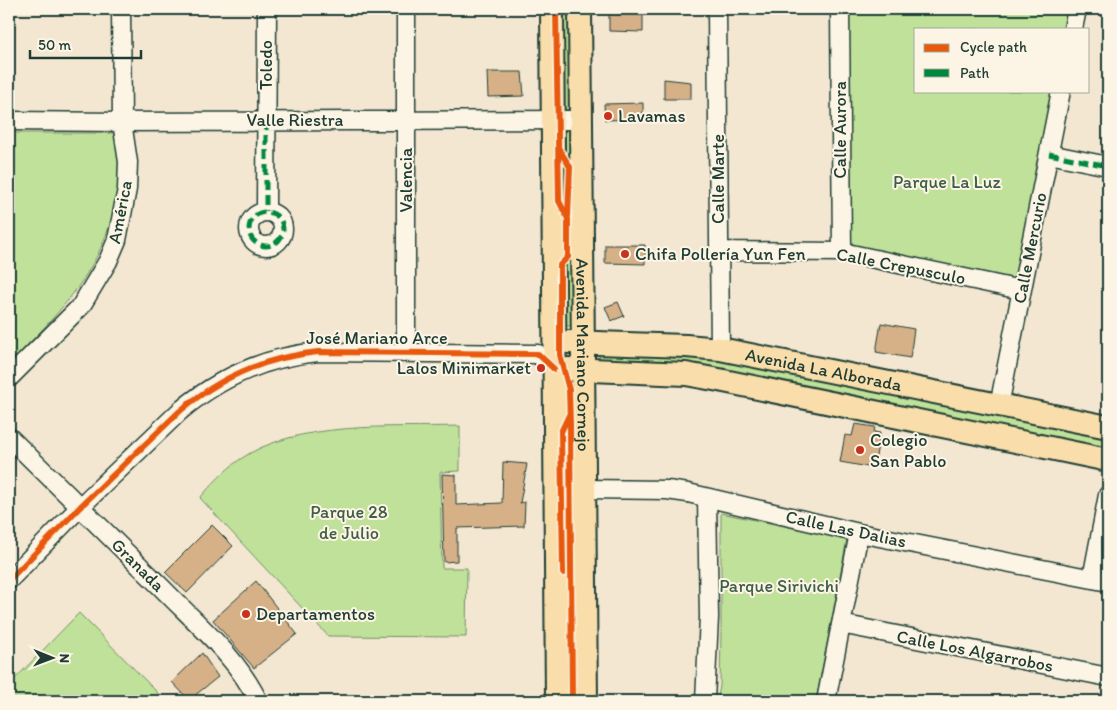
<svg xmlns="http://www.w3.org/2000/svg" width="1117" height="710" font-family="Itim,sans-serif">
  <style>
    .green { fill: #c0e199; stroke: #708f66 }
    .building { fill: #d6b188; stroke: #1f3d34 }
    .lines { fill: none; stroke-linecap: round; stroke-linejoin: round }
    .minor-casing { stroke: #1f3d34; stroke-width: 21 }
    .major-casing { stroke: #1f3d34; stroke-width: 26 }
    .minor { stroke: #fcf5e5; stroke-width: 18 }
    .major { stroke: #f9deab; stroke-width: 22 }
    .quiet { stroke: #00873e; stroke-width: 5; stroke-dasharray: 10 5; stroke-linecap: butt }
    .cycleway-casing { stroke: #fcf5e5; stroke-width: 9 }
    .cycleway { stroke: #e8590c; stroke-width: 6 }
    .poi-dot { fill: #c8321e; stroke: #fcf5e5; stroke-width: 2 }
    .labels { text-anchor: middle; stroke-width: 4; stroke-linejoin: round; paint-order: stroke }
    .street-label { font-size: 18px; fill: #1f3d34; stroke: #fcf5e5 }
    .poi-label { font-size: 18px; fill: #1f3d34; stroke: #fcf5e5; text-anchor: start }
    .park-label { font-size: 18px; fill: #3f5e48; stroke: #fcf5e5 }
  </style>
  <rect width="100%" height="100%" fill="#f4e7d2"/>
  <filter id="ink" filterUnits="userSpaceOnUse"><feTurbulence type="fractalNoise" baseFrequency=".02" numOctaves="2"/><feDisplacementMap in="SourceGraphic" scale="10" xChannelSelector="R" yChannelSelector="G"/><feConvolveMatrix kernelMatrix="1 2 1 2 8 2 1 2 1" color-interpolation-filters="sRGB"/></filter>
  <g filter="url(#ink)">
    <path class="green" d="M560,9H577L578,107L561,111Z
      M840,9H1077L1073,29H916V91H1061L1021,290L842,252Z
      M565,128L579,129L580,326H565Z
      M9,133H117C118,147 120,161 119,175C113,260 65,307 9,364Z
      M599,352L717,358L1108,437V455L600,369Z
      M565,398H581L583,701H563Z
      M460,426V471L440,472L442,568H467L466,637L328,636L200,498C212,484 224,471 239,460C296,420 392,428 460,426Z
      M721,513L847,539L816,701H717L720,686L721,630Z
      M79,613L154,689L165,701H9V685Z"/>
    <path class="building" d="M609,12L643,13V32L609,31Z
      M487,72H522L524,96L488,97Z
      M664,79L691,82V99H664Z
      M643,103V119L605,120L604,104Z
      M605,245H645V264L605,263Z
      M618,302L624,316L611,321L605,307Z
      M881,323L914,329L910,358L876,352Z
      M855,424L875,427L874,432L880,433L874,468L840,462L845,435L852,436Z
      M503,462L527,464L520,503L525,502L524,526L457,528V561L444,562L442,474L456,475V505L502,503Z
      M212,525L233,546L187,593L165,572Z
      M256,581L297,634L254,668L213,620Z
      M202,653L218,677L189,700L172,682Z"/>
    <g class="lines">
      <g class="minor-casing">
        <path id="minor" d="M406,9V352
          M717,9L720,349
          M840,9L842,252
          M1073,29L1077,9
          M9,121L122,122L581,120
          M1049,154L1108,166
          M266,211L267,9
          M249 229a17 17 0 1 1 34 0a17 17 0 1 1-34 0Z
          M719,251L842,252L1021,290
          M9,378L81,306L108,261L117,240L127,189L128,162L122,122L121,9
          M999,406L1061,91
          M9,437C60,488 112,538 163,589C197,624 237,657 258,701
          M584,489L667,490L688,493L859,533L1108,582
          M1092,579L1108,495
          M9,580L80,507L180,411C220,377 266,357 318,352L538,354L554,369
          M841,624L1108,677
          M705,701L709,617L707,498
          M826,701L859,533"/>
      </g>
      <g class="major-casing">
        <g id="major">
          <path d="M552,9L557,701"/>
          <path id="s1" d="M580,9L586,701"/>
          <path id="s2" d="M568,342L686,346L720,349L1108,427"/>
          <path d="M568,369L686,374L719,380L1108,460"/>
        </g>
      </g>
      <use href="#minor" class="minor"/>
      <use href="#major" class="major"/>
      <path class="quiet" d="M266,120V211
        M1049,154L1108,166
        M249 229a17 17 0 1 1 34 0a17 17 0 1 1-34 0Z"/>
      <g class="cycleway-casing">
        <path id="cycleway" d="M556,9L559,201L568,219V257L560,265V355L569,390L570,423L572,701
          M559,149L570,167L568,216
          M563,573L561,432L569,415
          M9,580L80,507L180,411C220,377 266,357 318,352L538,354L554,369"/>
      </g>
      <use href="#cycleway" class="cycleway"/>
    </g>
  </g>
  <g class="poi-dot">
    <circle cx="608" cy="116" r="5"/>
    <circle cx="625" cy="254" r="5"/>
    <circle cx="541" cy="368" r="5"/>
    <circle cx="860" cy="450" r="5"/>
    <circle cx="246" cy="614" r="5"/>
  </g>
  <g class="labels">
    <g class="street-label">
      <text transform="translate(266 65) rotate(-90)" y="6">Toledo</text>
      <text x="295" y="126">Valle Riestra</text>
      <text transform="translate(840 130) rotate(-90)" y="6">Calle Aurora</text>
      <text transform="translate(718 179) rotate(-90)" y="6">Calle Marte</text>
      <text transform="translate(406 180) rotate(-90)" y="6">Valencia</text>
      <text transform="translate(120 212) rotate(-79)" y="6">América</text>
      <text transform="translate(1030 248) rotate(-79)" y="6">Calle Mercurio</text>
      <text transform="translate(901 266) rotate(11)" y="6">Calle Crepusculo</text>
      <text x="377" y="344">José Mariano Arce</text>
      <text dy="6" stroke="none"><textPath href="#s1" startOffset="346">Avenida Mariano Cornejo</textPath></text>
      <text dy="6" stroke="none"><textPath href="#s2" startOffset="258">Avenida La Alborada</textPath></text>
      <text transform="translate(846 529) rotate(12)" y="6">Calle Las Dalias</text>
      <text transform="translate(138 565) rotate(45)" y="6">Granada</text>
      <text transform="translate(975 651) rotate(11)" y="6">Calle Los Algarrobos</text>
    </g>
    <g class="poi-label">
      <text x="618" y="122">Lavamas</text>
      <text x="635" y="260">Chifa Pollería Yun Fen</text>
      <text x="531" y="374" text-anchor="end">Lalos Minimarket</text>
      <text x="870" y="446">Colegio<tspan x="870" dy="21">San Pablo</tspan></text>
      <text x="256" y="620">Departamentos</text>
    </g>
    <g class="park-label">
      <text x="947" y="188">Parque La Luz</text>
      <text x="349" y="518">Parque 28<tspan x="349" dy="21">de Julio</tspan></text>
      <text x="779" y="592">Parque Sirivichi</text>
    </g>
  </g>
  <rect width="1117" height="710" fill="none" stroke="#fcf5e5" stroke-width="30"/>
  <rect x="15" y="15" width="1087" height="680" fill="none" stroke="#1f3d34" stroke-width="2" filter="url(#ink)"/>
  <rect x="914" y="28" width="175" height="65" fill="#fcf5e5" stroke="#a4ab9e"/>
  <rect x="924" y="44" width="25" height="8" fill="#e8590c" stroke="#a4ab9e"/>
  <text x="960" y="52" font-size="15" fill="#1f3d34">Cycle path</text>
  <rect x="924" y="69" width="25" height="8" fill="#00873e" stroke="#a4ab9e"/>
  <text x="960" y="78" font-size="15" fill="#1f3d34">Path</text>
  <g transform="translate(52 658) rotate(91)" stroke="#fcf5e5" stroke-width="4" paint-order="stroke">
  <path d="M0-4L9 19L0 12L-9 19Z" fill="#1f3d34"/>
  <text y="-8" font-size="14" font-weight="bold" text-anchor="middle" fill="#1f3d34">N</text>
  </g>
  <path d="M30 50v8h111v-8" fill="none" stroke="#1f3d34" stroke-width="2.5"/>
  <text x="38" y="50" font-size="15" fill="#1f3d34" stroke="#fcf5e5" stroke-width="4" paint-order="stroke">50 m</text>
</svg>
